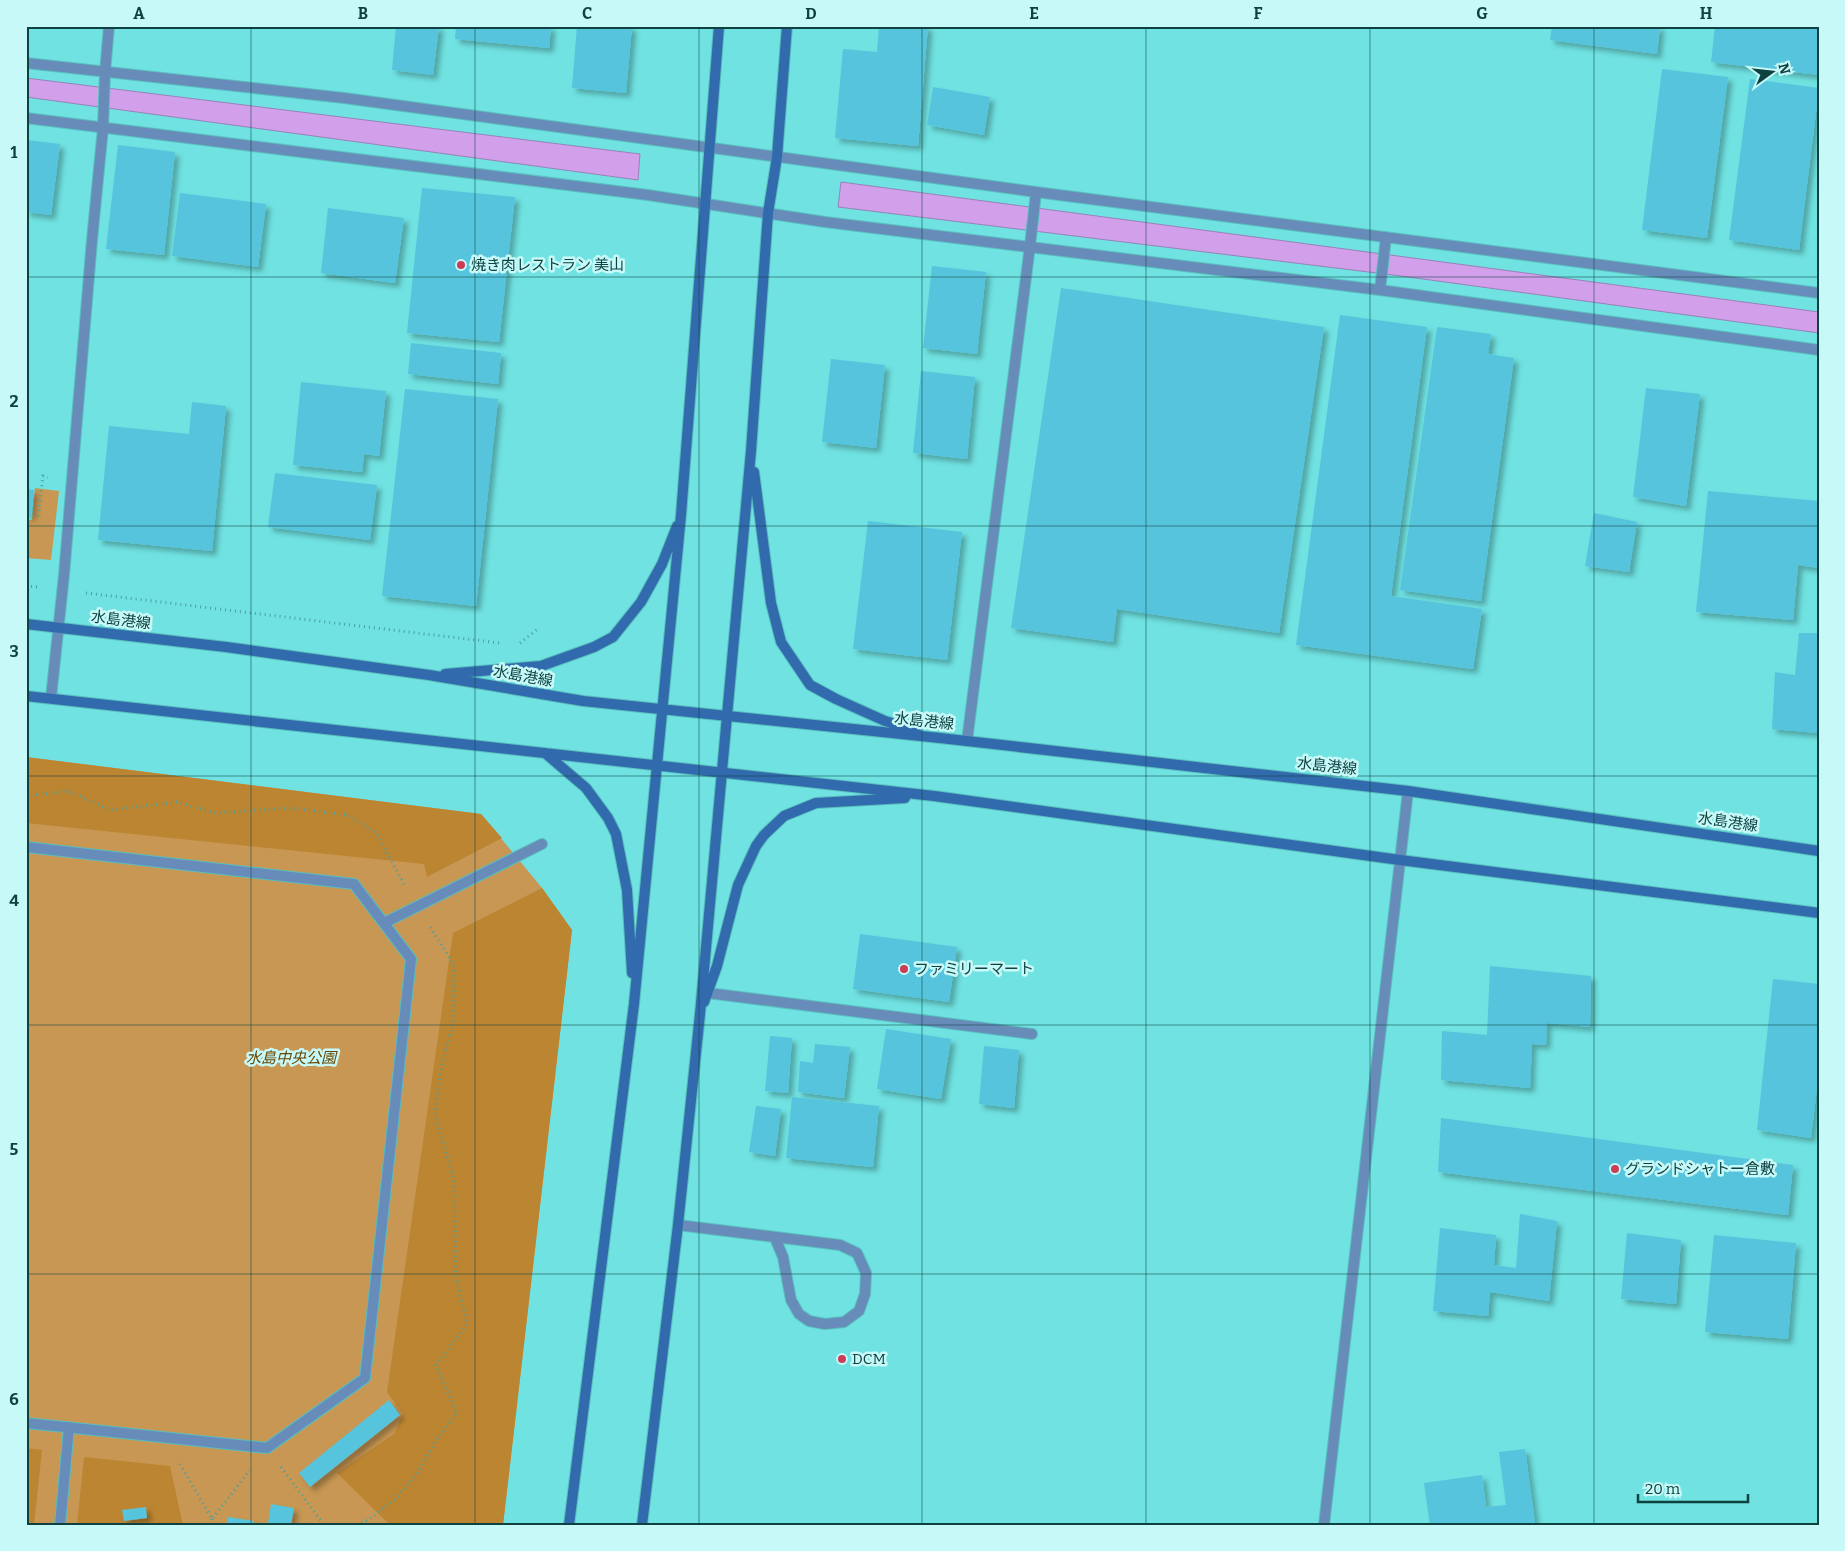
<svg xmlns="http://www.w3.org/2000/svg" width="1845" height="1551" font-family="Bitter,'Noto Sans JP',serif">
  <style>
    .green { fill: #c79753 }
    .forest { fill: #bc8532 }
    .water { fill: #d29feb; stroke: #9783b8 }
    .building { fill: #56c4dc; filter: url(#shadow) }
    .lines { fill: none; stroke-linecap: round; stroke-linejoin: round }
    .lane-casing { stroke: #5abfbe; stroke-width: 12 }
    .street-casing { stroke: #5abfbe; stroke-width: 12 }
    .secondary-casing { stroke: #5abfbe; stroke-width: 12 }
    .path { stroke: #48a1a0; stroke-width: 3; stroke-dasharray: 1 4; stroke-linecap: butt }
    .lane { stroke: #688cba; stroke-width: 10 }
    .street { stroke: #688cba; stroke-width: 10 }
    .secondary { stroke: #326bad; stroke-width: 10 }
    .grid { fill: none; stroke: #0e4241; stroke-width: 1; stroke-opacity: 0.55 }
    .poi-dot { fill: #cc3c57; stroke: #c6f9f8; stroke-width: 2 }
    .labels { text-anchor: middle; stroke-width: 5; stroke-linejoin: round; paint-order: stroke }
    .poi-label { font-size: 15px; fill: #0e4241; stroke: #c6f9f8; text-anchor: start }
    .street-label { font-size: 15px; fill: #0e4241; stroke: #c6f9f8 }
    .park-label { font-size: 15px; font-style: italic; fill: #684400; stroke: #c6f9f8 }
    .neatline { fill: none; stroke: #0e4241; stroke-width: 2 }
    .grid-label { font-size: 16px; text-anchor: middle; font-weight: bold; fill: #0e4241 }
  </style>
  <defs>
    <filter id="shadow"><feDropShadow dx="4.5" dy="4.5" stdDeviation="2.5" flood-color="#0004"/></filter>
  </defs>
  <rect width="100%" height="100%" fill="#6fe2e1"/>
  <path class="green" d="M35,488L59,491L51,560L26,558V520H32Z
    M26,757L481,814L542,888L572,930L503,1525H26Z"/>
  <path class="forest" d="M26,757L481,814L502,838L427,877L424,864L26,823Z
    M542,888L572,930L503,1525H390L337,1473L394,1434L403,1414L387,1392L453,933Z
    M26,1448L42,1450L34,1525H26Z
    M84,1457L170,1466L183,1525H77Z"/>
  <path class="water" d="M26,78L640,154L638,180L26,97Z
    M841,182L1819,312V333L1401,276L838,207Z"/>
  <path class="building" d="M396,26H439L433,75L392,70Z
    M456,26H551L549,48L455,39Z
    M577,26H632L626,93L572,88Z
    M879,26H928L918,146L835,138L843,49L877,52Z
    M1552,26H1660L1657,54L1550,40Z
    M1715,26H1819V75L1711,62Z
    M1662,69L1728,77L1707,238L1642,230Z
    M1750,79L1819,88L1799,250L1729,240Z
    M933,87L990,97L984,135L927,125Z
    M26,140L60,144L51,215L26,212Z
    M118,145L175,152L164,255L106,249Z
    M422,188L515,197L499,342L407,333Z
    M180,193L266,204L258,267L172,256Z
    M328,208L404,218L395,283L321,273Z
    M932,266L986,272L977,354L923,348Z
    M1061,288L1324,327L1279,633L1117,609L1113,642L1011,628Z
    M1340,315L1427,327L1391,596L1482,609L1473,669L1296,645Z
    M1437,327L1491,334L1488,354L1514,358L1481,601L1400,590Z
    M411,343L501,353L498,384L408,374Z
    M831,359L885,365L876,448L822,442Z
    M921,371L975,377L967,459L913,453Z
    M301,382L386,391L379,456L364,454L362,472L293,465Z
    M1646,388L1700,394L1686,506L1633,497Z
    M405,389L498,399L476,606L382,596Z
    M192,402L226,406L212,551L98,540L109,426L189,434Z
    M275,473L377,485L370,540L268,527Z
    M26,489L34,490L31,516H26Z
    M1708,491L1819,501V568L1798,565L1793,620L1696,612Z
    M1594,513L1637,522L1629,572L1585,566Z
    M868,521L962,532L947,660L853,649Z
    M1799,633H1819L1818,733L1772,729L1775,672L1795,675Z
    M860,934L957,947L949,1002L853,989Z
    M1490,966L1591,976L1590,1027L1547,1023L1546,1045L1532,1044L1530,1088L1441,1080L1442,1031L1487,1035Z
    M1773,979L1819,984V1070L1811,1138L1757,1130Z
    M886,1029L951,1039L941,1099L877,1089Z
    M770,1036L792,1038L788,1093L765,1091Z
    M815,1044L850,1047L844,1098L798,1092L800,1061L813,1063Z
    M984,1046L1019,1050L1014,1108L979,1104Z
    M792,1097L879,1106L873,1167L786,1158Z
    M756,1106L781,1109L775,1156L749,1152Z
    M1441,1118L1793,1165L1788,1215L1438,1172Z
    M1520,1214L1557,1221L1549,1301L1490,1292L1488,1316L1433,1311L1440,1228L1496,1235L1494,1265L1516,1268Z
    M1627,1233L1681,1240L1676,1304L1621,1299Z
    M1714,1235L1796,1243L1788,1339L1705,1332Z
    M389,1400L400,1415L310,1487L299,1473Z
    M1525,1449L1535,1523L1518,1525H1430L1424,1483L1482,1475L1486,1507L1506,1505L1499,1452Z
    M271,1504L294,1508L291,1525L268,1523Z
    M146,1507L147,1518L124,1521L122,1510Z
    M228,1517L254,1521V1525H227Z"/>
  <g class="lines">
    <g class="lane-casing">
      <path id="lane" d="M967,741L1030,246
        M678,1225L840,1245L857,1253L866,1273L865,1294L859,1311L844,1322L825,1324L809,1321L799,1314L791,1300L783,1257L775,1238"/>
    </g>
    <g class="street-casing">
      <path id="street" d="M26,63L344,98L1036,192L1819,293
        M26,118L648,195L825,222L1380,290L1819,350
        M1030,246L1036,192
        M1380,290L1386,237
        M51,698L64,575L92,240L103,128L105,72L109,26
        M26,847L354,884L411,959L365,1378L267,1448L26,1423
        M384,923L542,844
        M708,993L1032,1034
        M60,1525L69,1427
        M1324,1525L1408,791"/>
    </g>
    <g class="secondary-casing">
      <path id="secondary" d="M754,472L771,603L781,642L810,685L836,699L885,721L916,730
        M26,624L226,647L429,675L583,701L940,738L1408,791L1819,851
        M445,674L541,666L594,647L613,637L641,602L662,564L677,526
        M26,696L934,796L1400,860L1819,913
        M545,753L586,788L608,818L616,834L627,890L632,973
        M704,1002L717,966L738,885L756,846L764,835L784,816L816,803L905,798
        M569,1525L634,1004L681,515L719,26
        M642,1525L678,1225L700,1014L751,451L768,213L777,157L787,26"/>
    </g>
    <path class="path" d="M38,516L43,476L48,477
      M26,586L38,587
      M86,593L500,643
      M520,643L539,628
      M26,796L69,791L110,810L178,802L214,813L291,808L348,815L377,834L405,886
      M180,1464L212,1519L250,1470
      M281,1467L324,1525
      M211,1525L212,1519
      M357,1525L370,1519L393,1501L416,1475L435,1442L457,1413L436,1365L467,1324L456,1275L454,1180L435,1114L441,1068L453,1022L454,965L430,927"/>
    <use href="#lane" class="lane"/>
    <use href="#street" class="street"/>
    <use href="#secondary" class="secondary"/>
  </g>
  <path class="grid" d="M251,26V1525M475,26V1525M699,26V1525M922,26V1525M1146,26V1525M1370,26V1525M1594,26V1525M26,277H1819M26,526H1819M26,776H1819M26,1025H1819M26,1274H1819"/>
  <g class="poi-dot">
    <circle cx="461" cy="265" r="5"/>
    <circle cx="904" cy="969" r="5"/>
    <circle cx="1615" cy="1169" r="5"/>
    <circle cx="842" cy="1359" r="5"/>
  </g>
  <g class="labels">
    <g class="poi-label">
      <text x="471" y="270">焼き肉レストラン 美山</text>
      <text x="914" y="974">ファミリーマート</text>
      <text x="1625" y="1174">グランドシャトー倉敷</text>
      <text x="852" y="1364">DCM</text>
    </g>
    <g class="street-label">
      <text transform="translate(121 620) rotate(7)" y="5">水島港線</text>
      <text transform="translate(523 676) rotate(10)" y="5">水島港線</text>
      <text transform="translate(924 721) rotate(6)" y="5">水島港線</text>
      <text transform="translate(1327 766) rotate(6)" y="5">水島港線</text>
      <text transform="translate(1728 822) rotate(8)" y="5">水島港線</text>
    </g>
    <g class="park-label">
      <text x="291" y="1063">水島中央公園</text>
    </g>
  </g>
  <rect width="1845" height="1551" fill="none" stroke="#c6f9f8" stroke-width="55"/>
  <g transform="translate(1772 72) rotate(75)" stroke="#c6f9f8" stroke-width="4" paint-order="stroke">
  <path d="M0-4L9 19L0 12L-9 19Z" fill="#0e4241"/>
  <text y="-8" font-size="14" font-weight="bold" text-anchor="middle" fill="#0e4241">N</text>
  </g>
  <path d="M1638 1494v8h110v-8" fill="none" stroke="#0e4241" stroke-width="2.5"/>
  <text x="1645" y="1494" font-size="15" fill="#0e4241" stroke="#c6f9f8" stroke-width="4" paint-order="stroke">20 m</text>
  <rect x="28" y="28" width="1790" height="1496" class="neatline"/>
  <g class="grid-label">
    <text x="139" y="19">A</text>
    <text x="363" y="19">B</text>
    <text x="587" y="19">C</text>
    <text x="811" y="19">D</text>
    <text x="1034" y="19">E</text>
    <text x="1258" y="19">F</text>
    <text x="1482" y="19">G</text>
    <text x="1706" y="19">H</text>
    <text x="14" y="158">1</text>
    <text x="14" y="407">2</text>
    <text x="14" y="657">3</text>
    <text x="14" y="906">4</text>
    <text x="14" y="1155">5</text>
    <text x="14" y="1405">6</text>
  </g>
</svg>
